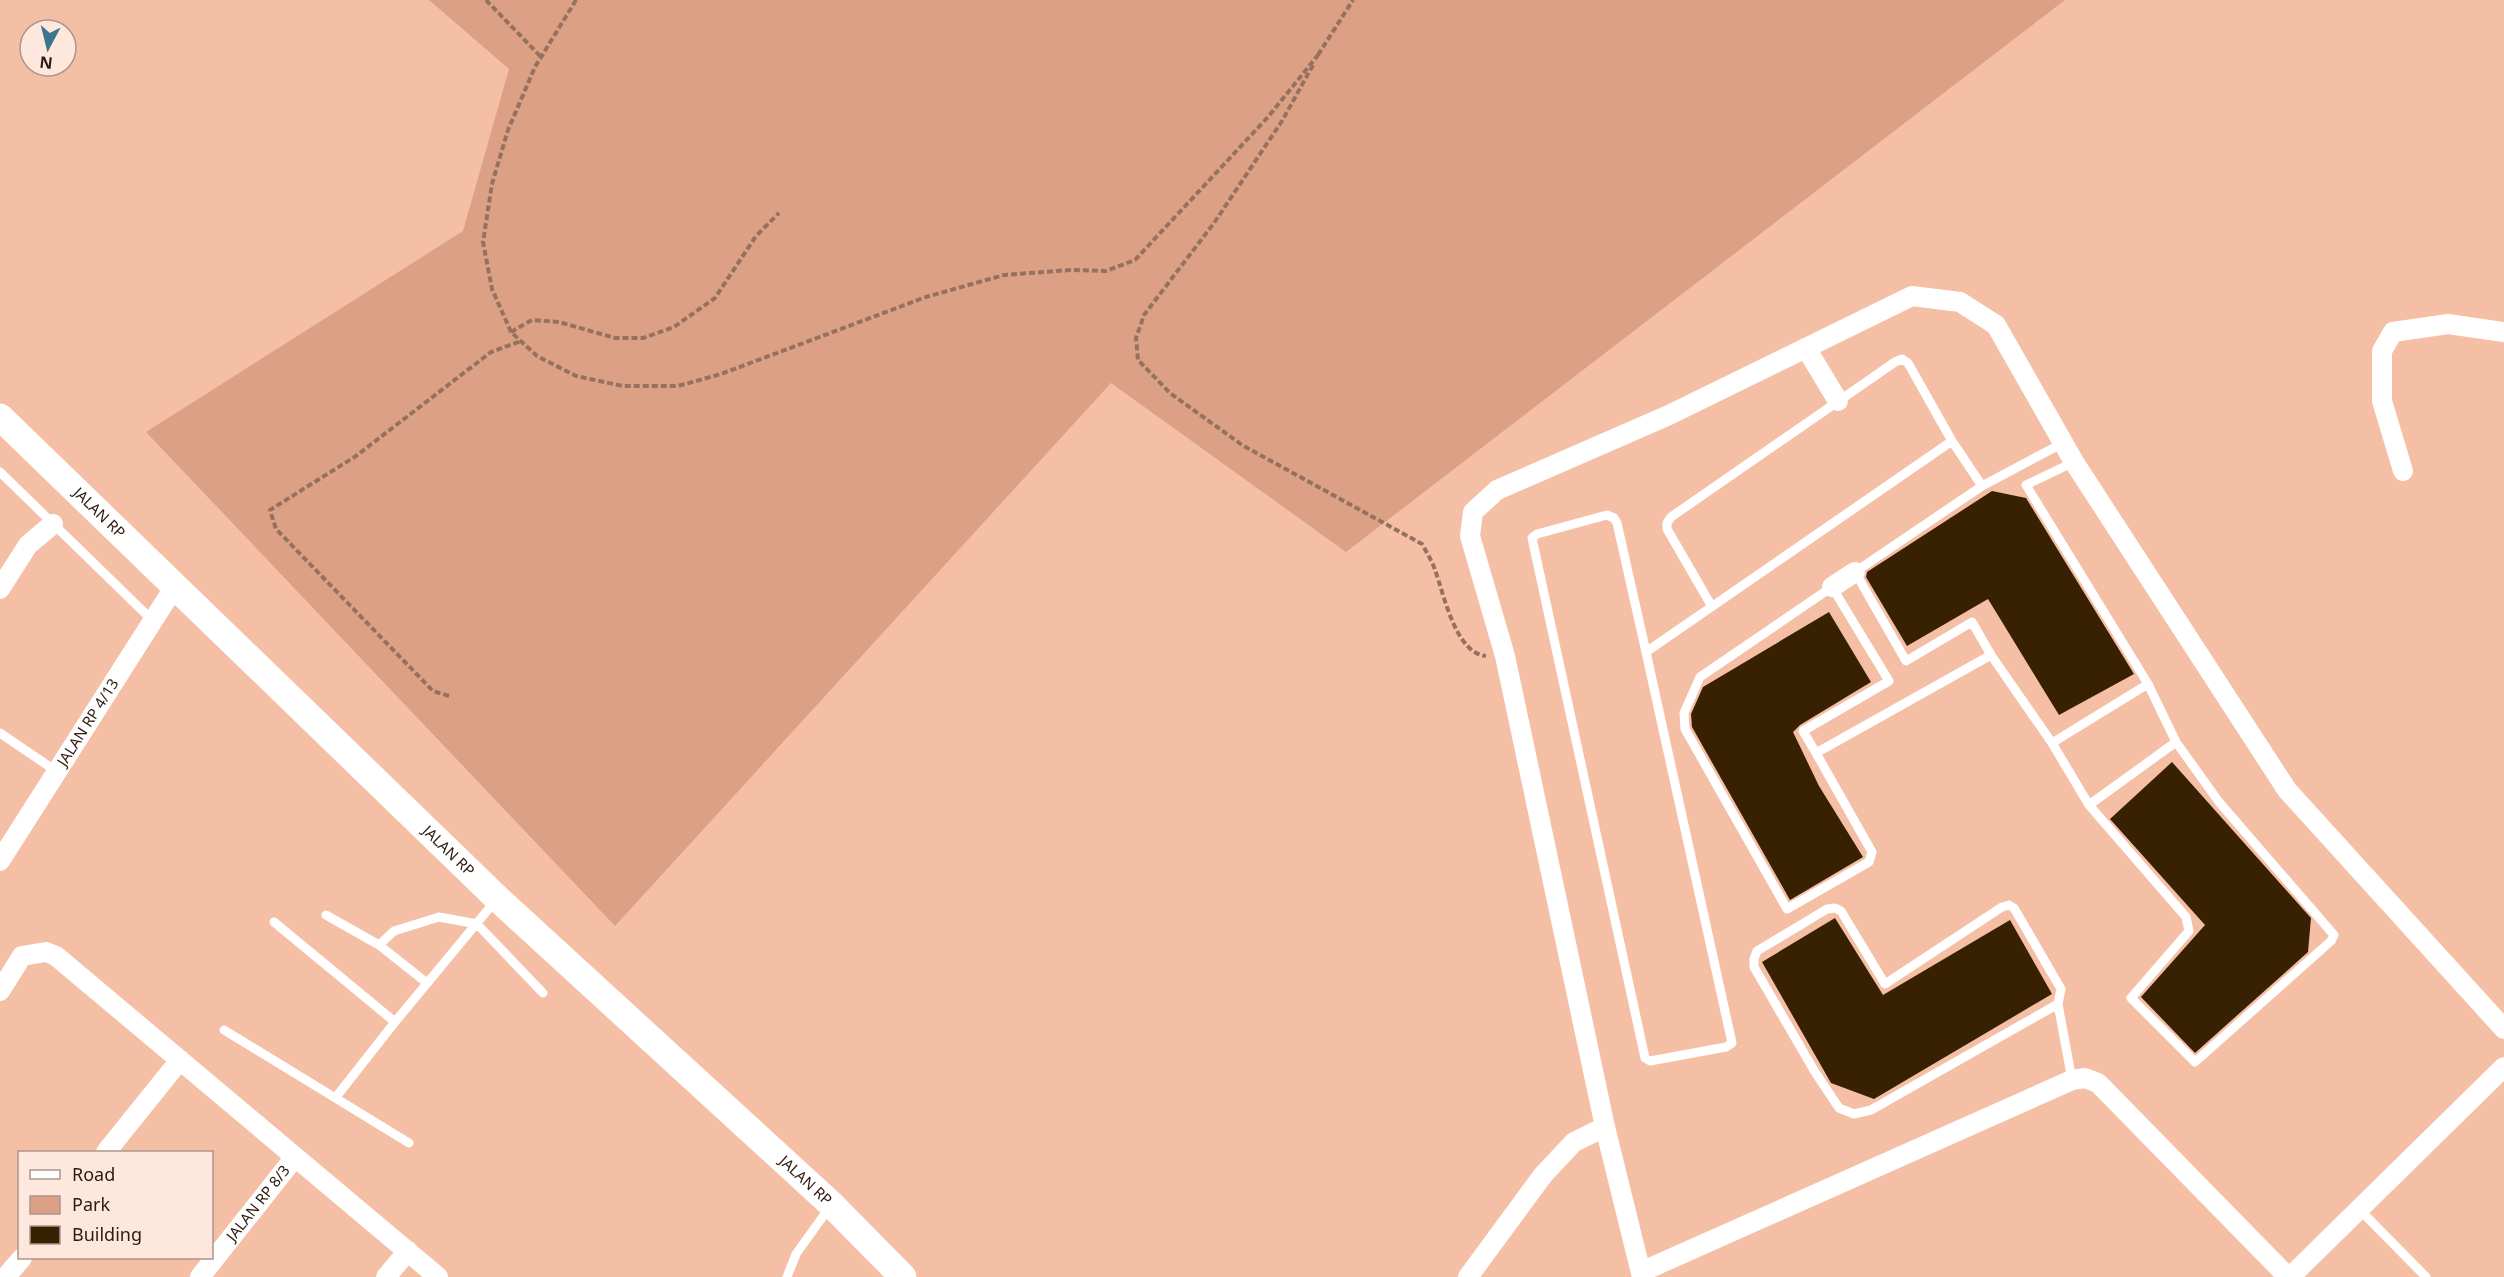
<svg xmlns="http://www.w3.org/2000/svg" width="2504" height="1277" font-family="'Noto Sans',sans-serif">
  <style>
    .green { fill: #dca185 }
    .building { fill: #382002 }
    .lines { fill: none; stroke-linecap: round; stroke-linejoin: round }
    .path { stroke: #96715f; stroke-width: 4; stroke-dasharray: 6 3; stroke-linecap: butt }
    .lane { stroke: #fff; stroke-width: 9 }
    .street { stroke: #fff; stroke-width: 20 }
    .secondary { stroke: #fff; stroke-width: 27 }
    .labels { text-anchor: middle; stroke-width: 6; stroke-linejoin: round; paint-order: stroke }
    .street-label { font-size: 15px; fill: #2e1a11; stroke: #fee8dd }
  </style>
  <rect width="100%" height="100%" fill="#f4bfa5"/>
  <path class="green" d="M429,0H2065L1346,552L1111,383L615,926L146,432L463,231L509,69Z"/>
  <path class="building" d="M1992,491L2026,498L2134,674L2059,715L1988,599L1907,646L1866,577L1867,572Z
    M1829,612L1871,682L1800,725L1793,732L1819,786L1863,857L1790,900L1692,727L1691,714L1703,687Z
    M2172,762L2311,918L2308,952L2195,1053L2141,997L2205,925L2110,819Z
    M1835,918L1883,995L2010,920L2052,994L1874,1099L1831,1083L1762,962Z"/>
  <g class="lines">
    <path class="path" d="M486,0L541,57
      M576,0L535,67L508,130L492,184L483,242L492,289L511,332L537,356L576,376L623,386H678L721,374L926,297L1004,275L1070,270L1106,271L1135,260L1268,117L1318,55
      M1318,55L1353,0
      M1313,65L1282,121L1214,223L1144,315L1136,338L1138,360L1170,393L1242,445L1422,544C1427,553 1432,561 1435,570C1444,594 1455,653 1486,656
      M511,332L532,320L559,322L615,338H643L674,327L715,298L756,236L779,213
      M449,696L433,691L276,529L270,510L356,456L491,352L521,341"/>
    <path class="lane" d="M2074,462L2026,485L2148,684L2176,742L2089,805
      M0,472L152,620
      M1711,605L1667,529V523L1671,517L1895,362L1902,359L1908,363L1952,441L1982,486
      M1646,652L1732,1043L1726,1047L1650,1061L1645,1058L1532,538L1537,534L1607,515L1614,518L1617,523L1646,652L1952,441
      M1991,655L1972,622L1906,661L1855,572L1982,486L2063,443
      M0,733L56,771
      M2052,743L2148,684
      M1816,753L1803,731L1889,681L1832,587L1700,677L1684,713L1685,729L1787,909L1869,862L1872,852L1816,753L1991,655L2052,743L2089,805L2186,917L2189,931L2131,998L2195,1062L2331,941L2334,935L2219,802L2176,742
      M326,915L379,945L427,983
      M274,922L395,1022L496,900
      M379,945L394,931L439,917L477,924L543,993
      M2058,1004L1871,1110L1854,1114L1839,1108L1815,1072L1754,967V959L1757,951L1827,909L1835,908L1841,911L1885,984L2002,907L2009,905L2014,908L2061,989L2058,1004L2072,1080
      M224,1030L409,1143
      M336,1097L395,1022
      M2360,1210L2426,1277
      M787,1277L796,1254L829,1208"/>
    <g class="street">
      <path d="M1806,348L1838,401"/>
      <path d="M2403,471L2382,401V351L2393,332L2448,324L2504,332"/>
      <path d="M1832,587L1855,572"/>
      <path d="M0,589L28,545L53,524"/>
      <path id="s1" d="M0,861L175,586"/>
      <path d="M0,991L22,956L46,952L56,956L438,1277"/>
      <path d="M106,1152L180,1060"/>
      <path d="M1641,1272L2072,1080L2085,1078L2098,1083L2288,1277"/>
      <path d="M9,1273L22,1258"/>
      <path id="s2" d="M200,1277L295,1157"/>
      <path d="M386,1277L408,1251"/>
      <path d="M1468,1277L1543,1175L1574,1142L1605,1127"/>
      <path d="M1642,1277L1605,1127L1505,656L1470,536L1473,512L1497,490L1669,415L1912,296L1960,302L1996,325L2074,462L2287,790L2504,1029"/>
      <path d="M2290,1277L2504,1067"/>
    </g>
    <path class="secondary" id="s3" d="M0,417L497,898L831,1204L903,1277"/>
  </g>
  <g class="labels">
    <g class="street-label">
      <text dy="5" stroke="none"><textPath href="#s3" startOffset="138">JALAN RP</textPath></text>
      <text dy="5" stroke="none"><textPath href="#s1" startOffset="164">JALAN RP 4/13</textPath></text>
      <text dy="5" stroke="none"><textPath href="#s3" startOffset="624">JALAN RP</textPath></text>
      <text dy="5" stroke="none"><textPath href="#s3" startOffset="1110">JALAN RP</textPath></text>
      <text dy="5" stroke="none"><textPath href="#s2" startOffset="94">JALAN RP 8/3</textPath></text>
    </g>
  </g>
  <rect x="18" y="1151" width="195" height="108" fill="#fee8dd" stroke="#ab968b" stroke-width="1.5"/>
  <rect x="30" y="1170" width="30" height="9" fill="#ffffff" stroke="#ab968b" stroke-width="1.5"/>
  <text x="72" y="1181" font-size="18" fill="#2e1a11">Road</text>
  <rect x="30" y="1196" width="30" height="18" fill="#dca185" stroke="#ab968b" stroke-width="1.5"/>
  <text x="72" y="1211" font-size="18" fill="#2e1a11">Park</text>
  <rect x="30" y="1226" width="30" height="18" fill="#382002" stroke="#ab968b" stroke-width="1.5"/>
  <text x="72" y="1241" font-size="18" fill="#2e1a11">Building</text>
  <g transform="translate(48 48) rotate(187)"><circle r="28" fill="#fee8dd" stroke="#ab968b" stroke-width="1.5"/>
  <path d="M0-4.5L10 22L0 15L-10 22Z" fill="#3b768e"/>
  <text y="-9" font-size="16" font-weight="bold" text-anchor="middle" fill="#2e1a11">N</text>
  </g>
</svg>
